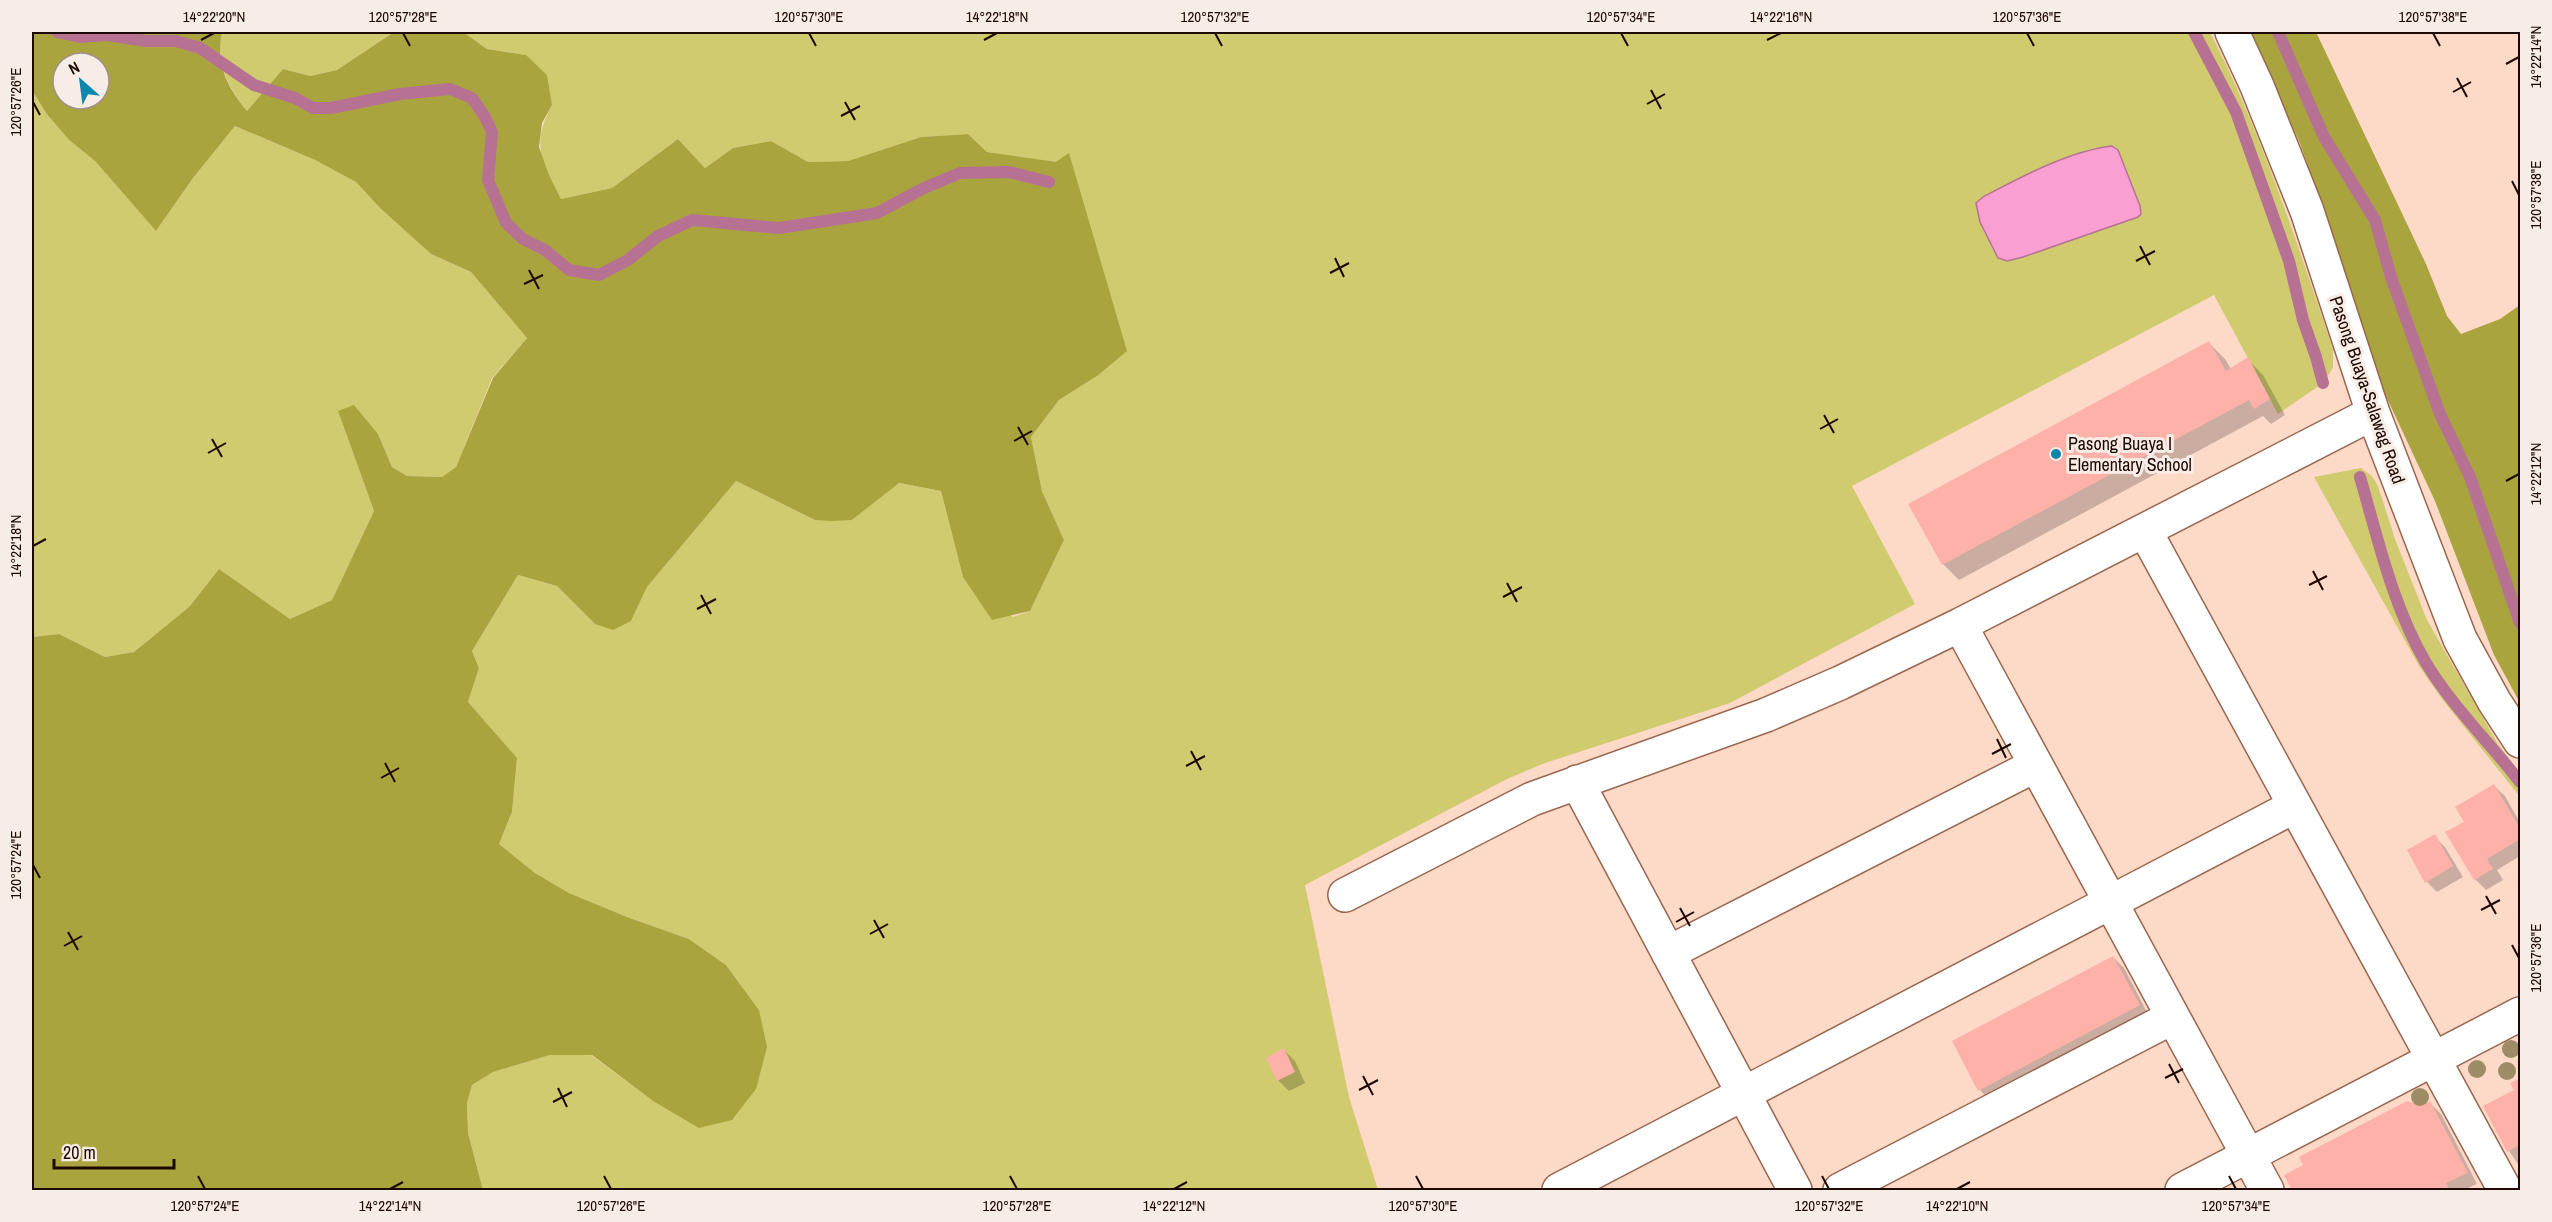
<svg xmlns="http://www.w3.org/2000/svg" width="2552" height="1222" font-family="'Archivo Narrow',sans-serif">
  <style>
    .green { fill: #d0cb6f }
    .forest { fill: #aaa43f; fill-rule: evenodd }
    .water { fill: #f99fd1; stroke: #b77293; stroke-width: 1.5 }
    .shadow { fill: #0003 }
    .lines { fill: none; stroke-linecap: round; stroke-linejoin: round }
    .stream { stroke: #b77293; stroke-width: 12 }
    .building { fill: #feb1a9 }
    .minor-casing { stroke: #9a664e; stroke-width: 36 }
    .minor { stroke: #fff; stroke-width: 33 }
    .tree { fill: #9e8c67 }
    .ticks { fill: none; stroke: #1c0902; stroke-width: 2 }
    .poi-dot { fill: #0c86aa; stroke: #f8ece6; stroke-width: 2 }
    .labels { text-anchor: middle; stroke-width: 6; stroke-linejoin: round; paint-order: stroke }
    .street-label { font-size: 18px; fill: #1c0902; stroke: #f8ece6 }
    .poi-label { font-size: 18px; fill: #1c0902; stroke: #f8ece6; text-anchor: start }
    .neatline { fill: none; stroke: #1c0902; stroke-width: 2 }
    .ticks-label { font-size: 15px; text-anchor: middle; fill: #1c0902 }
  </style>
  <rect width="100%" height="100%" fill="#fdd9c8"/>
  <path class="green" d="M222,32H394L337,70L309,76L283,69L247,111C227,84 216,66 222,32Z
    M463,32H2210C2262,133 2296,241 2333,349V368L2323,383L2278,414L2214,295L1852,486L1915,604L1730,703L1545,763L1507,779L1305,885L1349,1097L1378,1190H483L468,1133L467,1103L472,1085L493,1072L550,1055H591L653,1101L759,1010L726,965L689,939L627,917L569,893L535,873L499,844L512,812L517,759L468,702L479,668L472,651L518,575L557,586L595,624L631,621L647,587L736,481L815,520H852L898,483L941,491L963,577L1013,617L1030,611L1064,540L1042,491L1031,437L1059,400L1097,376L1056,163L987,152L968,134L921,137L848,161L808,162L771,141L733,148L705,168L678,139L612,188L561,199C541,161 531,144 552,105L526,55L487,49Z
    M32,90L46,113L69,140L95,161L156,231L193,178L235,126L315,160L356,182L380,208L431,254L471,272L527,338L492,378L456,467L442,477L407,476L392,467L378,434L338,411L374,511L332,600L290,619L219,569L189,607L134,652L105,657L59,634L32,637Z
    M2361,468L2372,476L2378,486L2395,539L2427,620L2498,744L2520,773V797L2442,699L2419,666L2314,477Z"/>
  <path class="forest" d="M32,32H222C216,65 226,85 247,111L283,69L310,76L337,70L394,32H463L487,49L526,55L547,75L552,105L542,123L539,147L549,175L561,199L612,188L678,139L705,168L733,148L771,141L808,162L848,161L921,137L968,134L987,152L1056,162L1069,153L1127,351L1097,376L1059,400L1031,437L1042,491L1064,540L1030,611L992,620L963,577L941,491L899,483L852,520L832,521L815,520L736,481L647,587L631,621L613,630L595,624L557,586L518,575L472,651L479,668L468,702L517,758L512,812L499,844L535,873L569,893L627,917L689,939L726,965L759,1010L767,1047L756,1089L732,1120L699,1128L653,1101L592,1055H550L493,1072L472,1085L467,1103L468,1133L483,1190H32V637L59,634L105,657L134,652L189,607L219,569L290,619L332,600L374,511L338,411L354,405L378,434L392,467L407,476L442,477L456,467L493,378L527,338L471,272L431,254L380,208L356,182L315,160L235,126L193,178L156,231L95,161L69,140L46,113L32,90ZM63,63H99V99H63Z
    M2248,32H2316L2426,264L2447,316L2461,334L2500,319L2520,305V703L2494,655L2435,501L2385,394L2317,190L2299,141Z"/>
  <path class="water" d="M2112,146L2118,150L2140,206L2141,214L2138,217L2023,257L2007,261L1998,258L1980,222L1976,203L1983,197C2021,177 2069,151 2112,146Z"/>
  <path class="shadow" d="M2209,343L2225,359L2231,369L2247,359L2263,375L2285,415L2271,424L2263,416L1959,580L1943,564Z
    M2494,786L2505,796L2520,823V856L2497,870L2503,880L2486,890L2475,879L2466,822Z
    M2434,836L2445,847L2463,877L2437,892L2427,882Z
    M2113,957L2124,968L2149,1016L1990,1101L1980,1090Z
    M1284,1050L1295,1061L1305,1083L1289,1091L1278,1080Z
    M2520,1080V1167L2509,1151L2485,1107L2516,1090L2512,1084Z
    M2430,1103L2441,1114L2477,1184L2464,1190H2294L2286,1175Z"/>
  <g class="lines">
    <path class="stream" d="M57,32L80,37L107,35L146,41H176L200,48L254,85L295,98L313,108H331L400,94L450,89L472,98L485,117L492,132L488,180L506,223L523,239L545,250L569,270L599,275L628,260L658,236L692,220L779,228L877,213L924,188L960,173L1009,172L1049,182
      M2194,32L2236,112L2289,261L2303,320L2316,357L2323,383
      M2278,32L2324,137L2375,220L2391,277L2440,414L2470,477L2520,623
      M2360,477C2378,539 2393,607 2426,663C2452,706 2490,743 2520,782"/>
  </g>
  <path class="building" d="M2209,341L2226,371L2248,357L2270,399L2254,409L2249,400L1942,565L1908,504Z
    M2494,784L2520,828V839L2487,859L2493,869L2474,880L2445,832L2464,822L2455,807Z
    M2435,834L2453,866L2425,883L2407,850Z
    M2113,956L2140,1005L1978,1091L1952,1041Z
    M1284,1048L1295,1072L1277,1081L1266,1058Z
    M2520,1078V1145L2507,1152L2483,1106L2514,1090L2510,1083Z
    M2407,1101L2422,1106L2430,1101L2468,1173L2446,1183L2450,1190H2292L2284,1175L2303,1165L2299,1157Z"/>
  <g class="lines">
    <g class="minor-casing">
      <path id="minor" d="M2232,32L2257,86L2307,211L2373,413L2460,639L2494,701L2520,741
        M2145,531L2505,1190
        M1960,625L2267,1190
        M1577,782L1795,1190
        M1345,895L1532,799L1766,715L1840,683L1960,625L2373,413
        M1668,953L2036,765
        M1559,1190L2295,806
        M1840,1190L2173,1017
        M2182,1190L2520,1014"/>
    </g>
    <use href="#minor" class="minor"/>
  </g>
  <g class="tree">
    <circle cx="2511" cy="1049" r="9"/>
    <circle cx="2477" cy="1069" r="9"/>
    <circle cx="2507" cy="1071" r="9"/>
    <circle cx="2420" cy="1097" r="9"/>
  </g>
  <path class="ticks" d="M403,33L410,46M809,33L816,46M1215,33L1222,46M1621,33L1628,46M2027,33L2034,46M2433,33L2440,46M201,40L214,33M984,40L997,33M1767,40L1781,33M2506,64L2519,57M2457,78L2467,97M1651,90L1661,109M2453,92L2471,82M33,102L40,115M845,102L855,120M1647,104L1665,94M841,116L860,106M2512,181L2519,195M2140,246L2150,265M1335,258L1344,277M2136,261L2155,251M529,270L539,289M1330,273L1349,263M524,284L543,275M1824,415L1834,433M1018,427L1028,445M1820,429L1838,419M212,439L222,457M1014,441L1032,431M208,453L226,443M2506,481L2519,474M33,546L46,539M2313,571L2323,590M1507,583L1517,602M2309,585L2327,576M701,595L711,614M1503,597L1522,587M697,609L716,599M1997,739L2006,758M1191,751L1201,770M1992,754L2011,744M385,763L395,782M1186,766L1205,756M381,778L399,768M33,865L40,878M2486,896L2496,914M1680,908L1690,926M2481,910L2500,900M874,920L884,938M1676,922L1694,912M68,932L78,950M870,934L888,924M2512,945L2519,958M64,946L82,936M2169,1064L2179,1083M1363,1076L1373,1095M2165,1078L2183,1069M558,1088L567,1107M1359,1090L1378,1080M553,1102L572,1092M198,1176L205,1189M604,1176L611,1189M1010,1176L1017,1189M1416,1176L1423,1189M1822,1176L1829,1189M2229,1176L2236,1189M390,1189L403,1182M1174,1189L1187,1182M1957,1189L1970,1182"/>
  <circle class="poi-dot" cx="2056" cy="454" r="6"/>
  <g class="labels">
    <g class="street-label">
      <text transform="translate(2367 390) rotate(71)" y="6">Pasong Buaya-Salawag Road</text>
    </g>
    <g class="poi-label">
      <text x="2068" y="450">Pasong Buaya I<tspan x="2068" dy="21">Elementary School</tspan></text>
    </g>
  </g>
  <rect width="2552" height="1222" fill="none" stroke="#f8ece6" stroke-width="66"/>
  <g transform="translate(81 81) rotate(332)"><circle r="28" fill="#f8ece6" stroke="#a0918b" stroke-width="1.5"/>
  <path d="M0-4.5L10 22L0 15L-10 22Z" fill="#0c86aa"/>
  <text y="-9" font-size="16" font-weight="bold" text-anchor="middle" fill="#1c0902">N</text>
  </g>
  <path d="M54 1159v9h120v-9" fill="none" stroke="#1c0902" stroke-width="3"/>
  <text x="63" y="1159" font-size="18" fill="#1c0902" stroke="#f8ece6" stroke-width="4.5" paint-order="stroke">20 m</text>
  <rect x="33" y="33" width="2486" height="1156" class="neatline"/>
  <g class="ticks-label">
    <text x="214" y="22">14°22'20"N</text>
    <text x="403" y="22">120°57'28"E</text>
    <text x="809" y="22">120°57'30"E</text>
    <text x="997" y="22">14°22'18"N</text>
    <text x="1215" y="22">120°57'32"E</text>
    <text x="1621" y="22">120°57'34"E</text>
    <text x="1781" y="22">14°22'16"N</text>
    <text x="2027" y="22">120°57'36"E</text>
    <text x="2433" y="22">120°57'38"E</text>
    <text transform="translate(2536 57) rotate(-90)" y="5">14°22'14"N</text>
    <text transform="translate(16 102) rotate(-90)" y="5">120°57'26"E</text>
    <text transform="translate(2536 195) rotate(-90)" y="5">120°57'38"E</text>
    <text transform="translate(2536 474) rotate(-90)" y="5">14°22'12"N</text>
    <text transform="translate(16 546) rotate(-90)" y="5">14°22'18"N</text>
    <text transform="translate(16 865) rotate(-90)" y="5">120°57'24"E</text>
    <text transform="translate(2536 958) rotate(-90)" y="5">120°57'36"E</text>
    <text x="205" y="1211">120°57'24"E</text>
    <text x="390" y="1211">14°22'14"N</text>
    <text x="611" y="1211">120°57'26"E</text>
    <text x="1017" y="1211">120°57'28"E</text>
    <text x="1174" y="1211">14°22'12"N</text>
    <text x="1423" y="1211">120°57'30"E</text>
    <text x="1829" y="1211">120°57'32"E</text>
    <text x="1957" y="1211">14°22'10"N</text>
    <text x="2236" y="1211">120°57'34"E</text>
  </g>
</svg>
